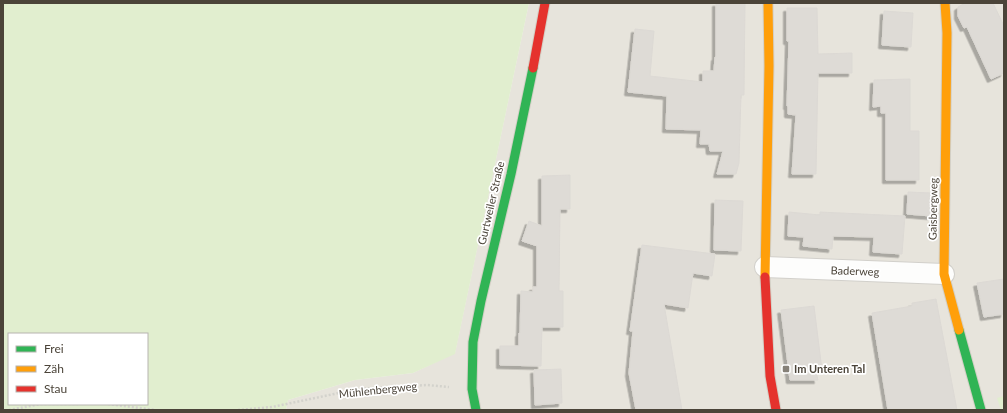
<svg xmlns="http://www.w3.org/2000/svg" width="1007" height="413" font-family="Lato,sans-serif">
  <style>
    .residential { fill: #e7e4dc }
    .green { fill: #e1eecf; fill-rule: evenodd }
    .building { fill: #dedbd6; stroke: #dcd9d4; filter: url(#shadow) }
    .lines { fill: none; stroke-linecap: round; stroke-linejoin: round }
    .street-casing { stroke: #d2d0cb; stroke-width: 22 }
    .fast-casing { stroke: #d3cfc5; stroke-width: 11 }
    .slow-casing { stroke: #d3cfc5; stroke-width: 11 }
    .jam-casing { stroke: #d3cfc5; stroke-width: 11 }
    .path { stroke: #d3d2cc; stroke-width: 2.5; stroke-dasharray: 2 2; stroke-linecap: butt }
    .street { stroke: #fdfdfc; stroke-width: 20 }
    .fast { stroke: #30b455; stroke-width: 9 }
    .slow { stroke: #ff9f0a; stroke-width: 9 }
    .jam { stroke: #e5322d; stroke-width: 9 }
    .poi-dot { fill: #868178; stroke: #fff; stroke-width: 1.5 }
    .labels { text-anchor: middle; stroke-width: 3.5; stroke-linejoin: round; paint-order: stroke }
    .street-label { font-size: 11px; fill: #4b4439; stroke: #fff }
    .poi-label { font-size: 11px; font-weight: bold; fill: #4b4439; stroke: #fff; text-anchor: start }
  </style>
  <defs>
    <filter id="shadow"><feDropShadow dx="-3.5" dy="3.5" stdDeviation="0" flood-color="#0004"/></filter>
  </defs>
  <rect width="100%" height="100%" fill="#f4f2ee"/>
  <path class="residential" d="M529,3H1004V410H286L288,400L355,380L413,373L455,353Z"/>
  <path class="green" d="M3,3H529L455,354L413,373L355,380L288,400L286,410H3ZM9,334H147V404H9Z
    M1004,396V410H1001L997,398Z"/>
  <path class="building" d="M716,3H745L744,95H741L739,163L736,174H717L723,151H710L709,144H700L701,130L666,129L667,96L628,92L635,29L654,31L650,76L703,82V71H714L715,57H716Z
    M965,3H993L1004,26V73L991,79L967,27L964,28L958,16V7Z
    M787,8H817L818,54L852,53V73H818L816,174H792L796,115L788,114V106H787L789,41H787Z
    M884,11L913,13L911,47L882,45Z
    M910,79V131H919V180H886V113H881V106L873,107L874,80Z
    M570,175V209H560L559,291H563V327H542L541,366L500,365V346H519V333H520L521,291L533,292V287H537V246L522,241L529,221L542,226V176Z
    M908,192L932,193L931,216L907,214Z
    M715,200L743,201L741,251L714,250Z
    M789,212L820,215V212L905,216L902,254L873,252L874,237L833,236L832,249L803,246L804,237L788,236Z
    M642,245L715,254L712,276L693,273L688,308L664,304L682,410H636L629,373L633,331H630Z
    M1004,279V314L984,317L977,283Z
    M936,299L957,410H888L872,313L912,306V303Z
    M814,306L822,370L816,371L818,380H790L781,310Z
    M561,369L562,403L535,405L534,370Z"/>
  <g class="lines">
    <g class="street-casing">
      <path id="street" d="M765,267L944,274"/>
    </g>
    <g class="fast-casing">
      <path id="fast" d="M959,330L981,410
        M476,410L472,389L473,342L481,301L511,174L533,68"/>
    </g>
    <g class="slow-casing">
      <path id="slow" d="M945,3L947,33L944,274L959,330
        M765,277L769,66L768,3"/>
    </g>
    <g class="jam-casing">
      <path id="jam" d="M533,68L545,3
        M765,277L770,376L776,410"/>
    </g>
    <path class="path" d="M108,404L155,410
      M9,410L41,404H78
      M238,410L272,407L358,389L427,385L449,387"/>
    <use href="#street" class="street"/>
    <use href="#fast" class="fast"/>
    <use href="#slow" class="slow"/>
    <use href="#jam" class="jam"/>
  </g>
  <rect class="poi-dot" x="782" y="365" width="8" height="8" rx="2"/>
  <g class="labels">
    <g class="street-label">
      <text transform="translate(491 203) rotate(-77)" y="4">Gurtweiler Straße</text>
      <text transform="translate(933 209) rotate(-89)" y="4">Gaisbergweg</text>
      <text transform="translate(855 271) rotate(2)" y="4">Baderweg</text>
      <text transform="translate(378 390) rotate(-6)" y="4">Mühlenbergweg</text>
    </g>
    <g class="poi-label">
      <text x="794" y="373">Im Unteren Tal</text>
    </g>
  </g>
  <rect width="1007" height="413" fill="none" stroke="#4b4439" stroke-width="8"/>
  <rect x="8" y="333" width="140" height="72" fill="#ffffff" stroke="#b7b4b0"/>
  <rect x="16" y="346" width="20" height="6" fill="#30b455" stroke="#b7b4b0"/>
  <text x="44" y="353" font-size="12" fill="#4b4439">Frei</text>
  <rect x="16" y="366" width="20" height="6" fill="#ff9f0a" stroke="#b7b4b0"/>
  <text x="44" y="373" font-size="12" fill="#4b4439">Zäh</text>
  <rect x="16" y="386" width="20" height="6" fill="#e5322d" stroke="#b7b4b0"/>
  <text x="44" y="393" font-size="12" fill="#4b4439">Stau</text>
</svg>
